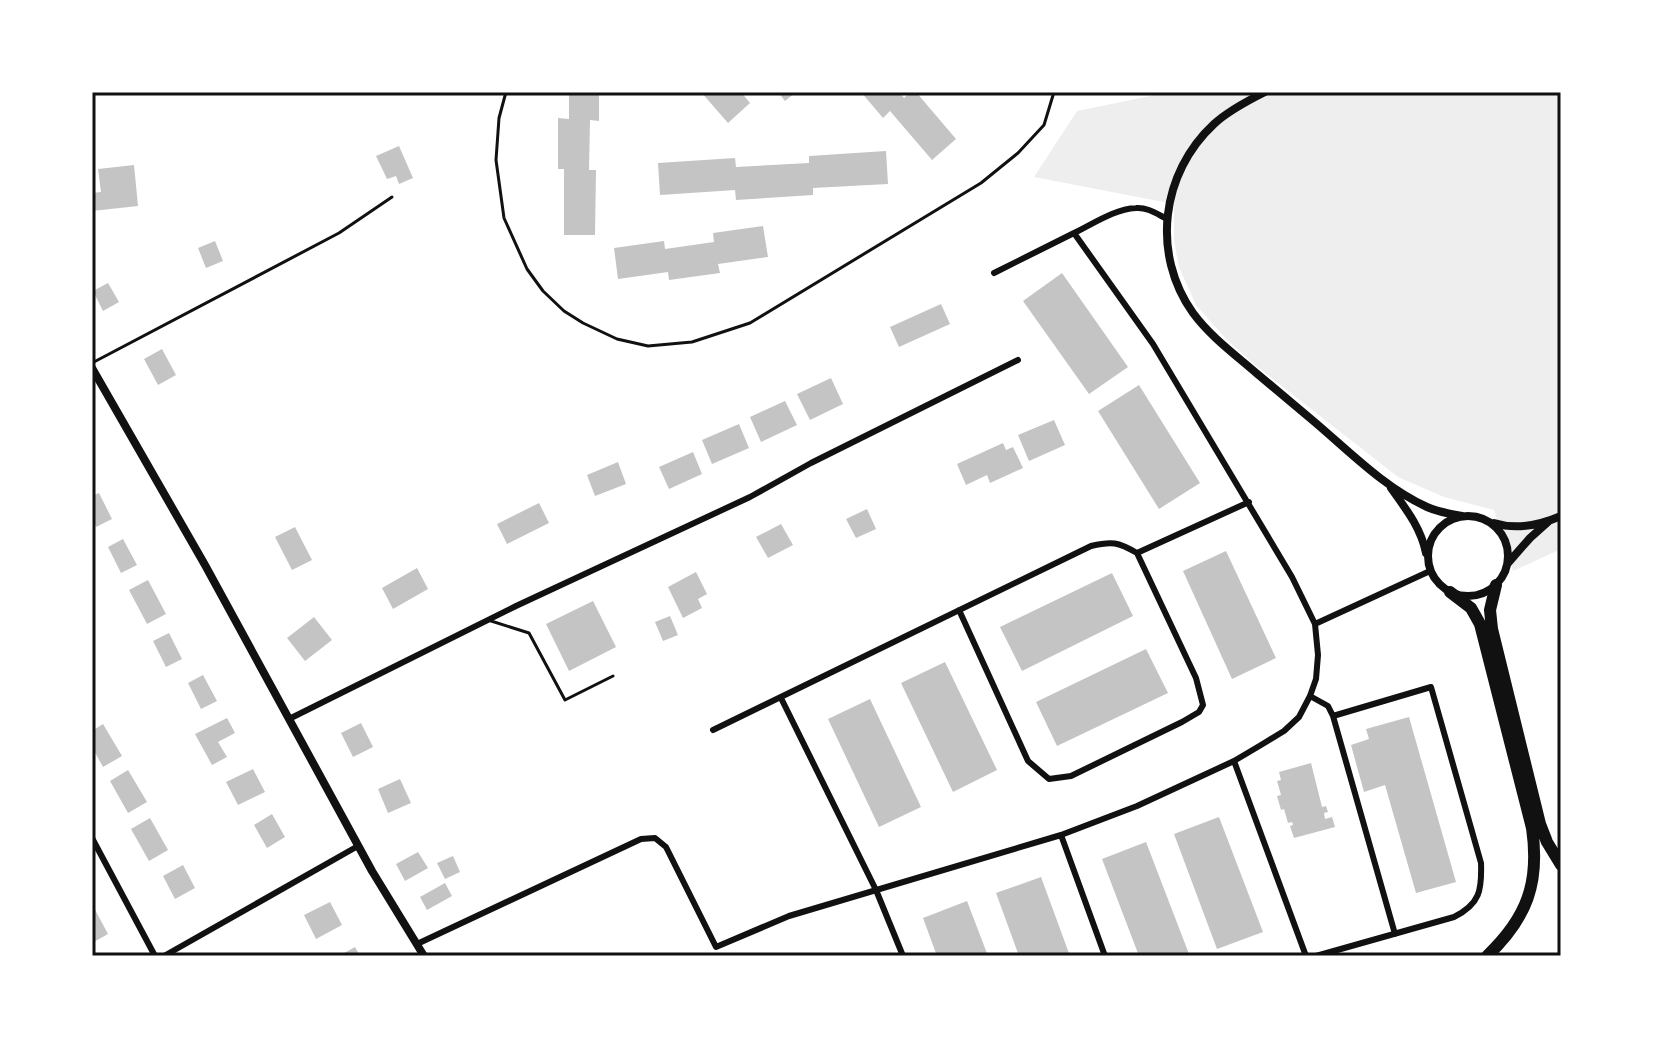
<svg xmlns="http://www.w3.org/2000/svg" width="1653" height="1048" font-family="'Zilla Slab',serif">
  <style>
    .green { fill: #eee }
    .building { fill: #c4c4c4 }
    .lines { fill: none; stroke-linecap: round; stroke-linejoin: round }
    .service { stroke: #111; stroke-width: 3 }
    .minor { stroke: #111; stroke-width: 6 }
    .tertiary { stroke: #111; stroke-width: 8 }
    .motorway { stroke: #111; stroke-width: 12 }
    .neatline { fill: none; stroke: #111; stroke-width: 3 }
  </style>
  <rect width="100%" height="100%" fill="#fff"/>
  <path class="green" d="M1170,92H1561V549L1513,571L1494,510L1444,497L1398,477L1255,365L1228,341L1196,305L1179,267L1174,240V204L1034,177L1077,111Z"/>
  <path class="building" d="M569,92H599V121L590,120L589,170H596L595,235H564V169H558V118L569,119Z
    M701,92H741L750,103L728,123Z
    M778,92H796L785,101Z
    M861,92H899L904,98L911,92H916L956,139L932,160L890,111L883,118Z
    M399,146L413,178L399,184L396,176L387,179L376,156Z
    M886,151L888,184L813,188V195L736,200L735,190L660,195L658,163L735,158L736,167L809,163V156Z
    M134,165L138,206L92,211V193L101,192L98,169Z
    M763,226L768,257L718,264L720,273L669,280L668,272L618,279L614,248L664,241L665,249L714,242L713,233Z
    M215,241L223,261L206,268L198,248Z
    M1062,273L1128,367L1089,394L1023,301Z
    M108,283L119,302L103,311L93,291Z
    M941,304L950,324L899,347L890,327Z
    M162,349L176,375L158,385L144,359Z
    M831,378L843,404L810,420L797,394Z
    M1139,385L1200,483L1159,509L1098,411Z
    M785,401L797,425L761,442L750,417Z
    M1054,420L1065,445L1029,461L1018,435Z
    M739,424L749,448L712,464L702,440Z
    M1003,443L1006,450L1013,447L1023,468L990,483L987,475L966,485L957,464Z
    M693,452L702,474L669,489L659,467Z
    M618,462L626,484L595,496L587,475Z
    M99,493L112,519L96,527L92,518V496Z
    M539,503L549,523L507,544L497,524Z
    M867,509L876,529L856,538L846,519Z
    M781,524L793,545L768,558L756,537Z
    M295,527L312,560L292,570L275,537Z
    M123,539L137,565L121,573L108,547Z
    M1226,551L1276,658L1232,679L1183,571Z
    M417,568L428,589L393,609L382,588Z
    M696,572L707,594L698,599L702,608L683,618L668,587Z
    M1112,573L1133,616L1022,671L1000,627Z
    M148,580L166,614L147,624L129,590Z
    M593,601L616,647L569,671L546,624Z
    M670,616L678,635L663,641L655,622Z
    M314,617L332,640L305,661L287,638Z
    M169,633L182,659L166,667L153,641Z
    M1146,649L1168,693L1057,746L1036,702Z
    M945,662L997,770L953,792L901,683Z
    M203,675L217,701L201,709L188,683Z
    M870,699L921,807L879,827L828,719Z
    M1409,717L1456,882L1416,893L1385,785L1364,792L1351,745L1369,739L1366,729Z
    M227,718L235,733L218,742L227,757L212,765L195,734Z
    M361,723L373,747L353,757L341,733Z
    M103,724L122,756L103,767L92,747V731Z
    M1311,763L1322,807L1326,806L1328,812L1324,813L1325,819L1332,817L1335,827L1294,838L1290,826L1293,825L1292,822L1288,823L1284,809L1281,810L1277,796L1281,795L1277,781L1281,780L1279,772Z
    M253,769L265,792L238,805L226,782Z
    M128,770L147,802L128,813L110,781Z
    M400,779L411,803L388,813L378,789Z
    M272,814L285,837L267,848L254,825Z
    M1219,817L1263,932L1217,949L1174,834Z
    M150,818L168,850L149,861L131,829Z
    M1146,842L1189,954L1184,956H1139L1102,859Z
    M418,852L428,868L405,881L396,864Z
    M453,856L460,872L445,879L437,863Z
    M183,865L195,888L175,899L163,876Z
    M1041,877L1070,956H1019L996,893Z
    M445,883L452,896L427,910L420,897Z
    M967,901L988,956H937L923,918Z
    M330,902L342,925L316,939L304,915Z
    M92,904L108,934L92,943Z
    M355,947L360,956H339Z"/>
  <g class="lines">
    <path class="service" d="M506,92L499,118L496,160L504,218L527,269L543,291L564,311L583,323L617,339L648,346L692,342L750,323L981,183L1018,153L1044,125L1054,92
      M92,363L339,233L392,197
      M488,620L529,633L565,700L613,676"/>
    <path class="minor" d="M994,273L1074,233
      M959,610L1028,761L1049,779L1071,776L1182,722L1199,712L1203,705L1196,678L1137,553
      M1315,624L1430,571
      M1310,696L1328,706L1333,716L1395,934
      M781,698L876,890L903,956
      M289,719L516,606L750,497L811,463L1018,360
      M713,730L1091,546C1112,541 1118,542 1137,553L1249,502
      M1234,761L1306,956
      M1061,835L1105,956
      M92,838L155,956
      M417,944L641,839L655,838L666,847L716,947L789,916L1061,835L1137,806L1234,761L1261,745L1284,731L1299,717L1310,696L1316,679L1318,655L1315,624L1292,577L1153,344L1074,233C1093,224 1114,209 1136,208C1147,207 1157,214 1167,219
      M164,956L358,846
      M1316,956L1454,917C1480,904 1482,890 1481,863L1431,687L1333,716"/>
    <path class="tertiary" d="M1265,92C1247,101 1228,111 1214,124C1161,173 1151,254 1193,313C1210,336 1233,353 1255,372C1273,387 1292,403 1311,419C1347,449 1383,487 1427,507C1438,512 1450,514 1462,516
      M92,368L205,565L372,871L424,956
      M1391,488C1406,509 1421,528 1426,553
      M1428 556a40 40 0 1 1 80 0a40 40 0 1 1-80 0Z
      M1494,523C1516,530 1540,525 1561,516
      M1508,563L1530,538L1549,521"/>
    <path class="motorway" d="M1496,585L1490,610L1492,629L1540,824L1547,842L1561,865
      M1450,592L1471,608L1480,624L1532,828C1540,883 1527,918 1487,956"/>
  </g>
  <rect width="1653" height="1048" fill="none" stroke="#ffffff" stroke-width="188"/>
  <rect x="94" y="94" width="1465" height="860" class="neatline"/>
</svg>
